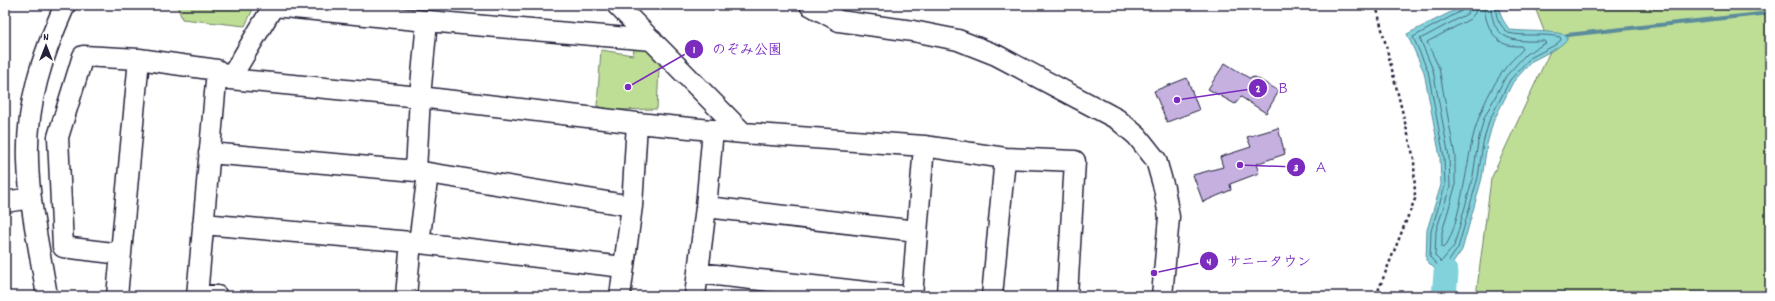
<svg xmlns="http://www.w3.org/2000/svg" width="1775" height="301" font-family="Dekko,'Klee One',sans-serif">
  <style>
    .green { fill: #bede96; stroke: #708068 }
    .water { fill: #81d2db; stroke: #5b8c9b }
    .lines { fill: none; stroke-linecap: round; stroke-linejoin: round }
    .shore { stroke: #48687b; stroke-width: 1 }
    .stream { stroke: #5b8c9b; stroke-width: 4 }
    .river { stroke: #81d2db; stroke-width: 25 }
    .building { fill: #c5b0e0; stroke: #22223b }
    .minor-casing { stroke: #22223b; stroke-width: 23 }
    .path { stroke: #22223b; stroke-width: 2.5; stroke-dasharray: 3 3; stroke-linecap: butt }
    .minor { stroke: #fff; stroke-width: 20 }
    .leader { fill: none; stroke: #7b2cbf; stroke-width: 1.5 }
    .callout-dot { fill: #7b2cbf; stroke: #fff; stroke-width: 1.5 }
    .mark-label { font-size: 12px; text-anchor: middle; font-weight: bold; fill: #fff }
    .callout-label { font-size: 14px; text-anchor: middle; font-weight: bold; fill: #7b2cbf; stroke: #fff; stroke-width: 3; stroke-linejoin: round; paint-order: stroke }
  </style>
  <rect width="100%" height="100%" fill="#fff"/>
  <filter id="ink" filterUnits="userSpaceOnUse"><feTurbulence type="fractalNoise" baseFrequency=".025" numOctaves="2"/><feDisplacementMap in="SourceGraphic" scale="8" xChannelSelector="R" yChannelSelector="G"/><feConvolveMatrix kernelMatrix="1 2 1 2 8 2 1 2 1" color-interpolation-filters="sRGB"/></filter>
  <g filter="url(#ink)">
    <path class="green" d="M177,5H255L245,26L182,19Z
      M1534,5H1770V296H1476L1491,179L1551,49Z
      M647,47L662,57L659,68L657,109L613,110L597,106L601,50L633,55L634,48Z"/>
    <path class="water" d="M1465,5H1501C1498,15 1504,22 1510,30C1529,32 1548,30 1567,35V40L1557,48L1532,61L1513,82L1493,122L1487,144L1482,178L1462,250L1446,273L1438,272L1426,260L1427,230L1441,185L1440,157L1424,72L1407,34Z"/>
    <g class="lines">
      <path class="shore" d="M1466,5L1463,10L1413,37L1428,71L1444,157L1445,186L1431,231L1430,257L1441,269L1444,268L1458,248L1478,177L1483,143L1489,121L1510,80L1530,58L1555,45L1561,40L1560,37C1543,33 1525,37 1508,33C1501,26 1493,16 1497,5
        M1471,5L1470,10L1467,14L1420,39L1433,70L1449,157L1450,187L1436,231L1435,256L1441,262L1454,246L1465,207L1473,176L1478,142L1484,118L1506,76L1526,54L1546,43L1544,41C1525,41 1500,44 1493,20C1492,15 1490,11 1492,5
        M1477,5L1475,13L1470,19L1427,42L1439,68L1455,156V187L1442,232V247L1443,248C1457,239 1468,160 1472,141C1477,118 1488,93 1501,74C1507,64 1516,57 1523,49L1521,46C1516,46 1510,46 1505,44C1492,39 1483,18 1485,5"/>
      <path class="stream" d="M1459,5L1460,8
        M1567,35L1770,13"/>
      <path class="river" d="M1444,296L1446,273"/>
    </g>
    <path class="building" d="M1225,63L1249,78L1255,77L1279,91L1266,113L1241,97L1235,104L1208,89Z
      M1187,78L1199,110L1167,122L1154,91Z
      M1278,128L1285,154L1256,164L1259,173L1230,184L1231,190L1203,202L1193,175L1223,167L1220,157L1251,147L1247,137Z"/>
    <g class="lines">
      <g class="minor-casing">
        <path id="minor" d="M617,5L743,133
          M810,5L839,21L913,31L958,40L996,55L1117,119L1137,136L1156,160L1164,188L1169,217L1162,296
          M274,6L427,21L652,40
          M230,79L274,5
          M209,153L416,171L632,206
          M416,171L420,97L427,21
          M5,202L31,198
          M706,207L917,231
          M203,224L411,242L623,267
          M419,243L428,173
          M121,254L63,247L58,137L83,56L139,59
          M698,273L901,296
          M197,294L217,296
          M47,296C40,251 29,206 28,160C26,104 42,56 65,5
          M117,296L139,59L217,70L230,79L420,97L637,123L743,133L924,146L1005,158L1075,161L1067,296
          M197,296L217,70
          M406,296L411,242
          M620,296L632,206L637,123
          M695,296L706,207L713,130
          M912,296L924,146
          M992,296L1005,158"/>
      </g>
      <path class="path" d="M1376,5L1414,159L1415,199L1376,296"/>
      <use href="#minor" class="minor"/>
    </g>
  </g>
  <path class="leader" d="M628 87L694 49M1177 100L1258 88M1240 165L1296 167M1154 273L1209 261"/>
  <g class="callout-dot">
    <circle cx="628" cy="87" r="4"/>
    <circle cx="1177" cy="100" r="4"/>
    <circle cx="1240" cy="165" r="4"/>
    <circle cx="1154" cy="273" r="4"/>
    <circle cx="694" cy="49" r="10"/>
    <circle cx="1258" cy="88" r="10"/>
    <circle cx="1296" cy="167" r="10"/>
    <circle cx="1209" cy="261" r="10"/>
  </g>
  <g class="mark-label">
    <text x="694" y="53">1</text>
    <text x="1258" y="92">2</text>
    <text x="1296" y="171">3</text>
    <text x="1209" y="265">4</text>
  </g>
  <g class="callout-label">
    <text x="747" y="54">のぞみ公園</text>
    <text x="1283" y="93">Ｂ</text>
    <text x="1321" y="172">Ａ</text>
    <text x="1269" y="266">サニータウン</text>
  </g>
  <rect width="1775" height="301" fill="none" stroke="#fff" stroke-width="20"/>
  <rect x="10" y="10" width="1755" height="281" fill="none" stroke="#22223b" stroke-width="1.5" filter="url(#ink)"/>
  <g transform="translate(46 46)" stroke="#ffffff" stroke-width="3" paint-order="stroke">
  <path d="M0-3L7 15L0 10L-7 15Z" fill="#22223b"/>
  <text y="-6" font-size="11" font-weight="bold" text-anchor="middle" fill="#22223b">N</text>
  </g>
</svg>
